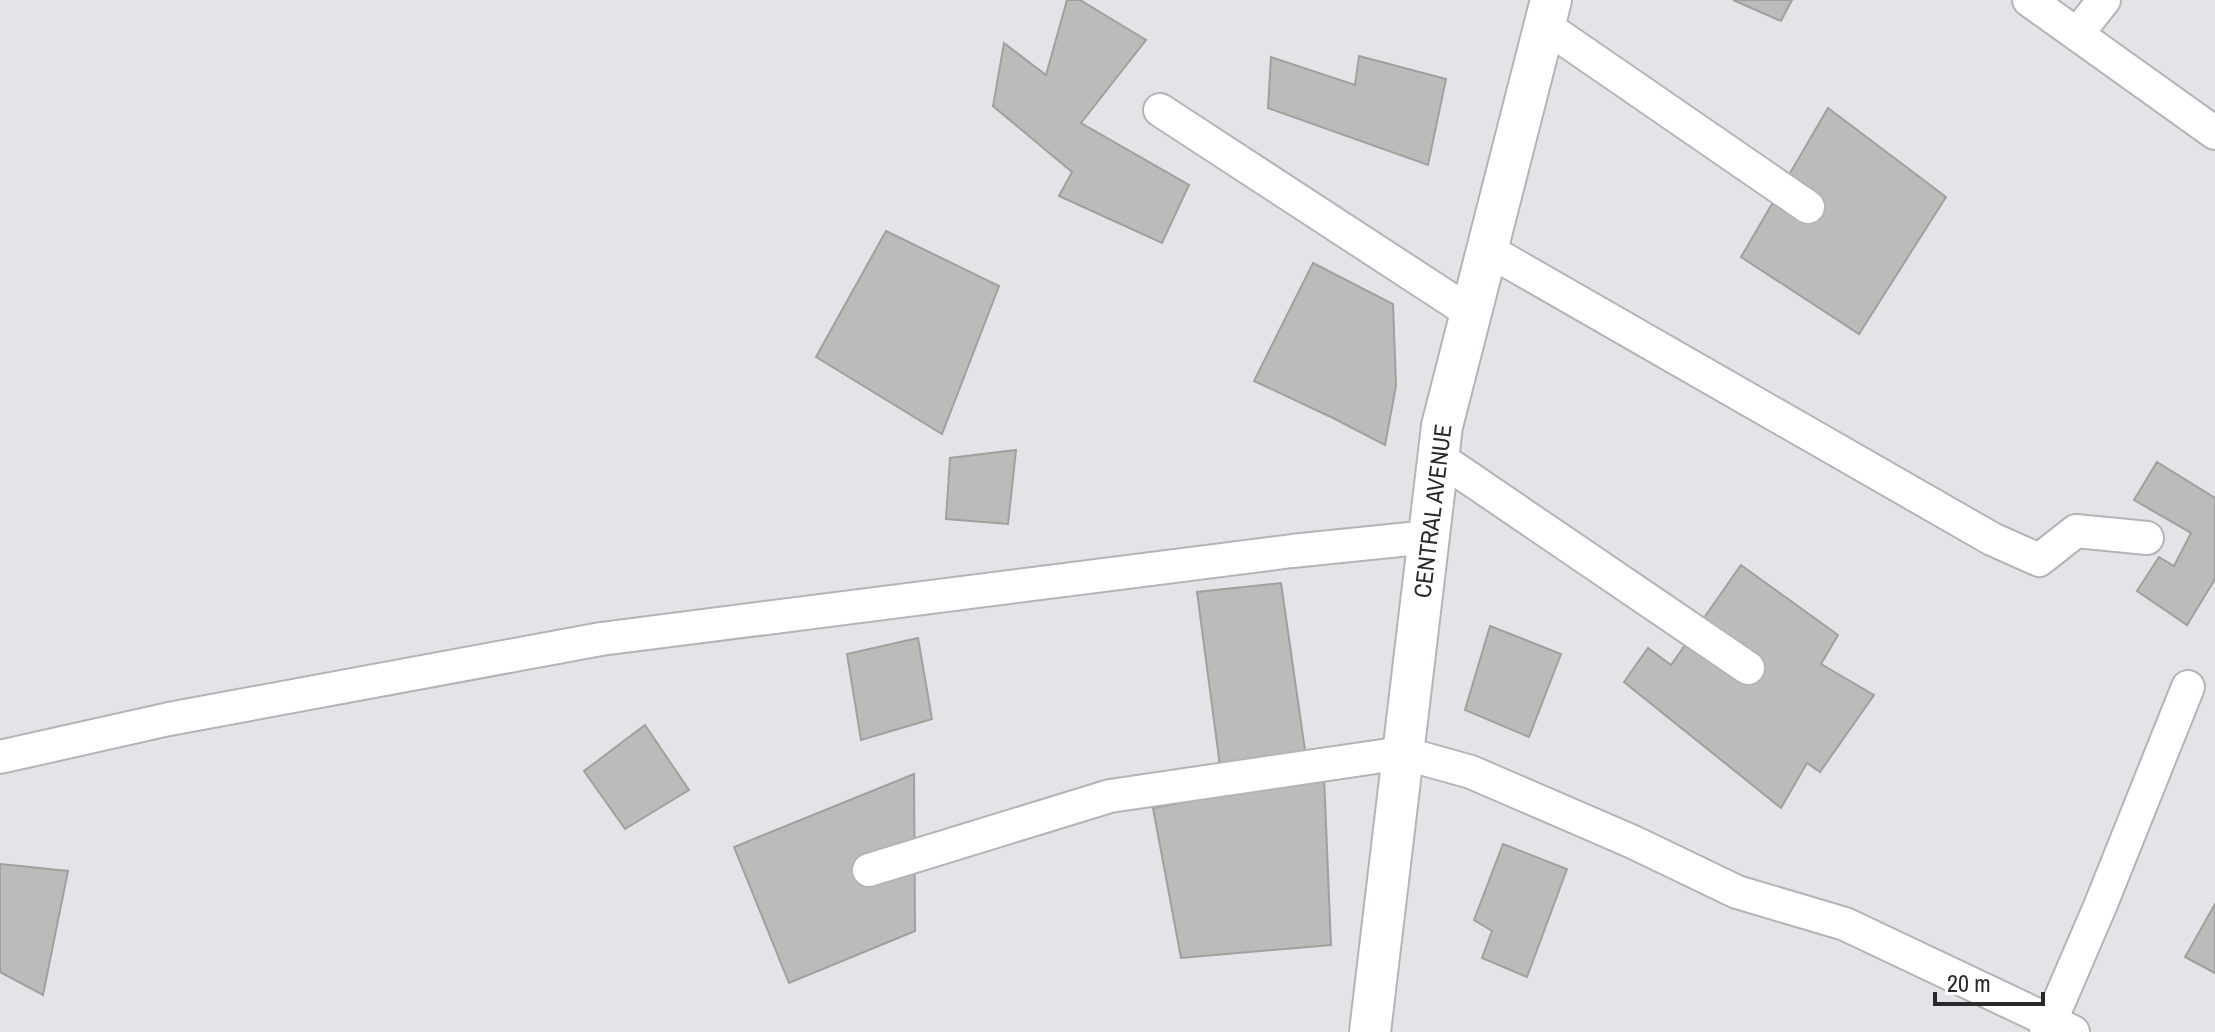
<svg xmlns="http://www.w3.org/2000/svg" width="2215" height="1032" font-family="'Archivo Narrow',sans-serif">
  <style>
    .building { fill: #bdbbb9; stroke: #a2a09e; stroke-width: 2 }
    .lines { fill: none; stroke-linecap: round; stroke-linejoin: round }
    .minor-casing { stroke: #b2b4b6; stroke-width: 36 }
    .tertiary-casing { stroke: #b2b4b6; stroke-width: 44 }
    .minor { stroke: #fff; stroke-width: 32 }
    .tertiary { stroke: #fff; stroke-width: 40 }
    .labels { text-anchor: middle; stroke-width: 8; stroke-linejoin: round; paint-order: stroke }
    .street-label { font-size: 24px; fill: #28292a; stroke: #fff }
  </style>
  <rect width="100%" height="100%" fill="#e3e4e7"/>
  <path class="building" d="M1067,0H1080L1146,40L1081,123L1189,185L1162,243L1059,196L1072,172L993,106L1004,43L1046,75Z
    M1733,0H1792L1781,21Z
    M1359,56L1446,79L1428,165L1268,108L1271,57L1355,85Z
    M1828,108L1946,197L1859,334L1741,257Z
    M886,231L999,286L942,434L816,357Z
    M1313,263L1393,304L1396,386L1385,445L1333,418L1254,381Z
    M1016,450L1008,524L946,519L950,458Z
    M2157,462L2215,498V579L2187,625L2137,591L2159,557L2174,566L2191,533L2134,500Z
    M1741,565L1838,635L1821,664L1874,695L1820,772L1807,763L1781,808L1624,682L1648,648L1671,665Z
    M1281,583L1306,757L1220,766L1197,592Z
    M1490,626L1561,654L1529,737L1465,710Z
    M918,638L932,719L861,740L847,654Z
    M645,725L689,790L625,829L584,771Z
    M914,774L915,931L789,983L734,847Z
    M1324,776L1331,945L1181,958L1153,808Z
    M1503,844L1567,869L1527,977L1482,958L1492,931L1474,920Z
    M0,864L68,871L43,995L0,972Z
    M2215,904V973L2185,957Z"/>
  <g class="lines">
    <g class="minor-casing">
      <path id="minor" d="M2029,0L2215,133
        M1545,26L1808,207
        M2077,34L2104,0
        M1160,110L1471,313
        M1488,250L1992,539L2039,560L2076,531L2147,538
        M1438,457L1748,668
        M0,757L169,719L601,639L1292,551L1429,537
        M869,870L1110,796L1403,753L1471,772L1633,842L1737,892L1845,924L2073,1032
        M2046,1032L2101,904L2188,687"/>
    </g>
    <g class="tertiary-casing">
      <path id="tertiary" d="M1370,1032L1442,426L1551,0"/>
    </g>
    <use href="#minor" class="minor"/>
    <use href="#tertiary" class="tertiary"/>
  </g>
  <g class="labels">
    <g class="street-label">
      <text transform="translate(1433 511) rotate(-83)" y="8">CENTRAL AVENUE</text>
    </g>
  </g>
  <path d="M1935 992v12h108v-12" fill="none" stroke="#28292a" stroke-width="4"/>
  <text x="1947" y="992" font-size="24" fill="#28292a" stroke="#ffffff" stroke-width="6" paint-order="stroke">20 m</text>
</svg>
